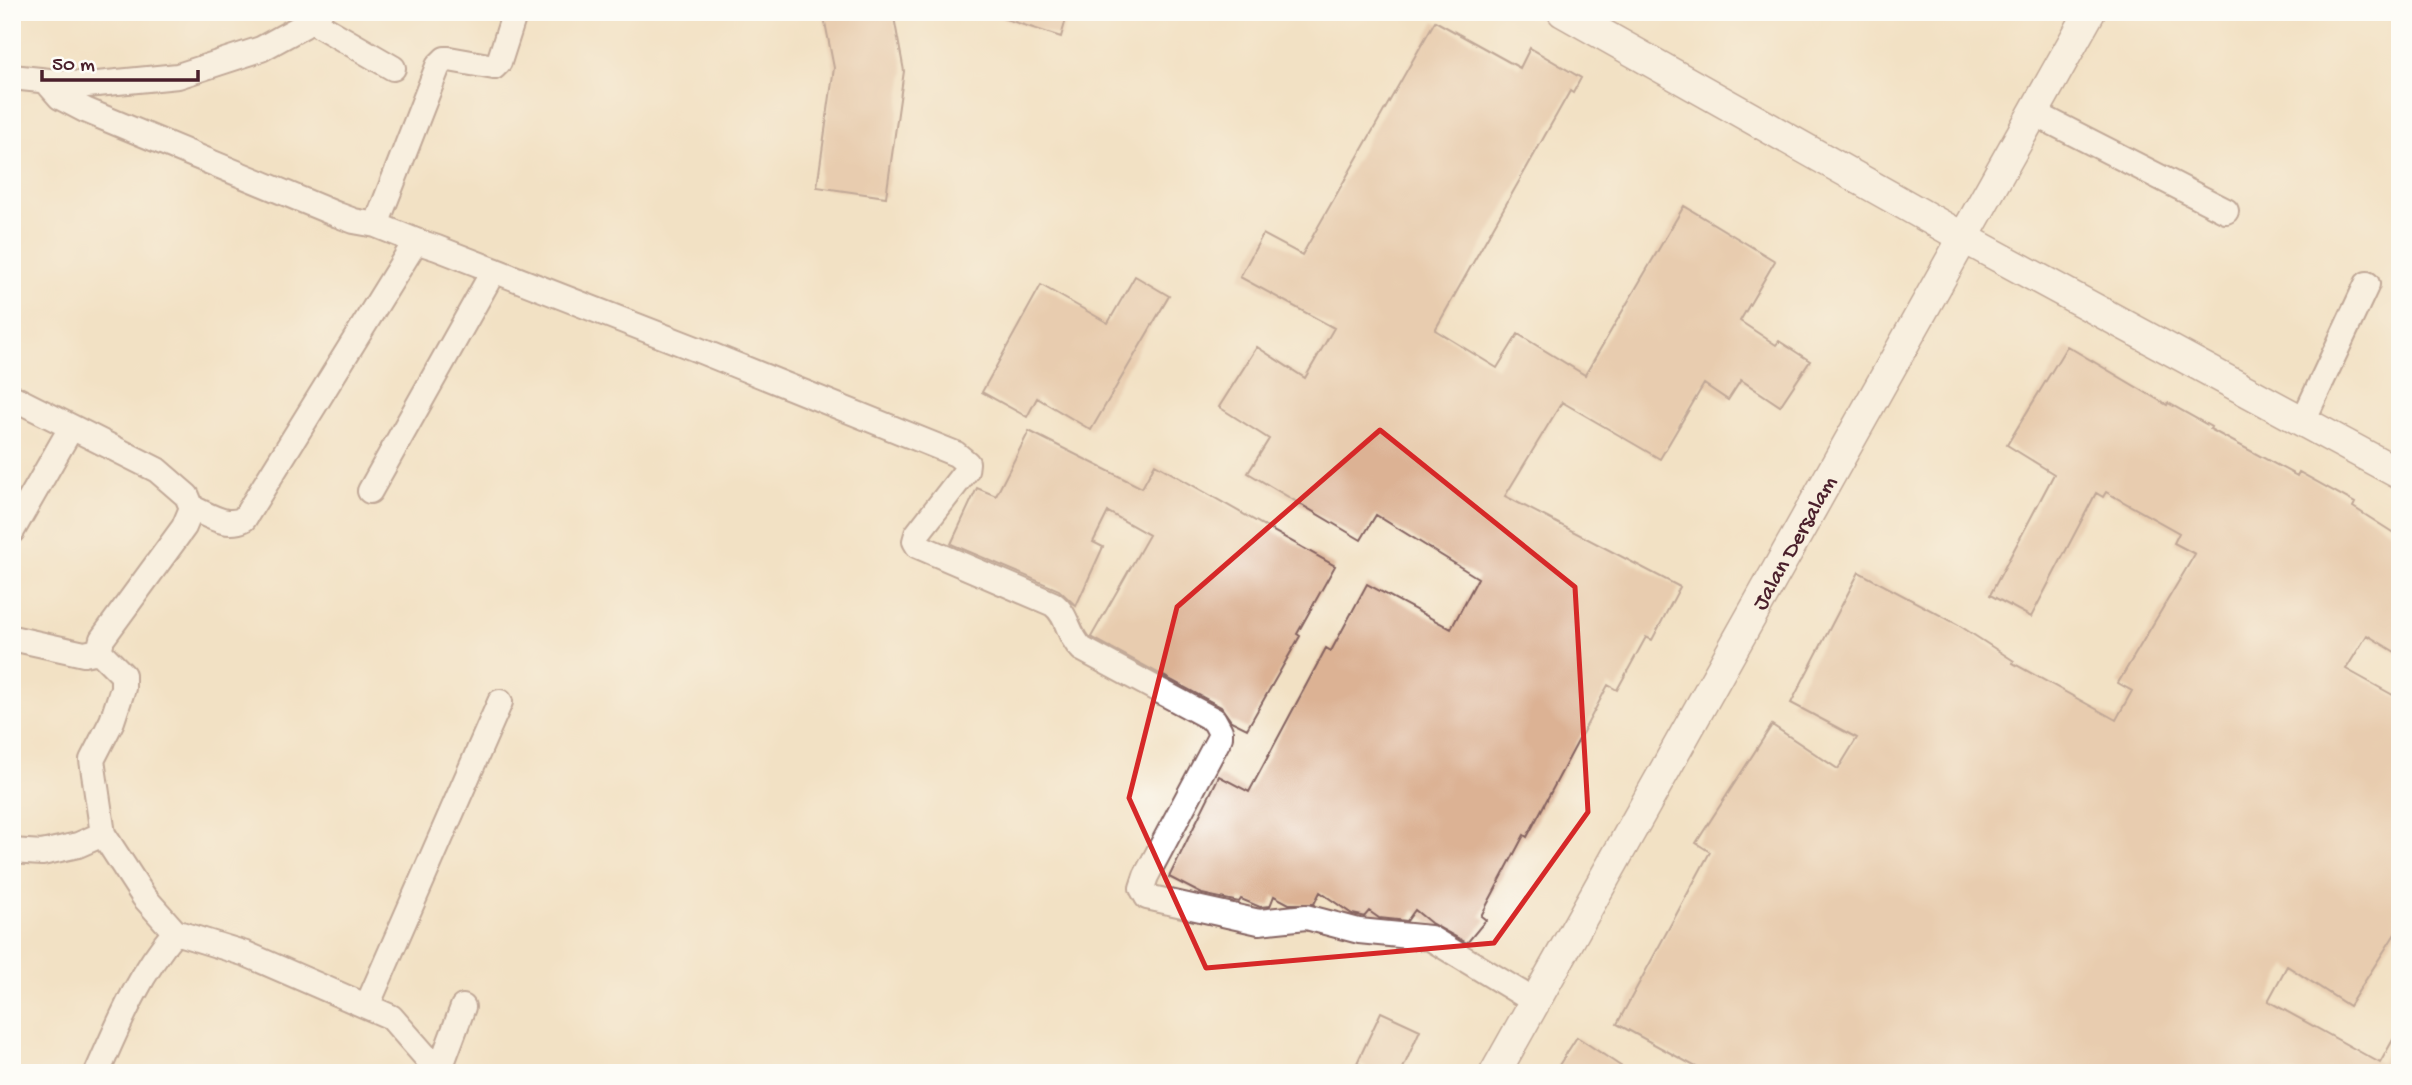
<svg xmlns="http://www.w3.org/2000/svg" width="2412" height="1085" font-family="'Gochi Hand',sans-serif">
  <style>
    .building { fill: #dcb294 }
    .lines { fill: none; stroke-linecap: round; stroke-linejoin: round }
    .minor-casing { stroke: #856361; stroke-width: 28 }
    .major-casing { stroke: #856361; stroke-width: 33 }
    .minor { stroke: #fff; stroke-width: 24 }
    .major { stroke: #fff; stroke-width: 30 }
    .marked { fill: none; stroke: #d62828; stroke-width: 5; stroke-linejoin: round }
    .labels { text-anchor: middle; stroke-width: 5; stroke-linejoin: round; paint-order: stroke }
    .street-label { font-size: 23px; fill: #4a1f2b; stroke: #fdfcf7 }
  </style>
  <rect width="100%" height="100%" fill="#fdfcf7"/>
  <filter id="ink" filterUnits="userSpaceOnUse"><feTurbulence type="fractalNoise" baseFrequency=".0143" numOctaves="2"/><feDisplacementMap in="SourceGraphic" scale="14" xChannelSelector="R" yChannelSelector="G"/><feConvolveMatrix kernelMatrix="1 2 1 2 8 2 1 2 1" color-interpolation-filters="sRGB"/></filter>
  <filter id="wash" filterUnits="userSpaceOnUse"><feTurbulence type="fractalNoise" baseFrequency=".00686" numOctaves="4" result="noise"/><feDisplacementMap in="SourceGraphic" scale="28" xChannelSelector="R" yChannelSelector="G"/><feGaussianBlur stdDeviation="1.57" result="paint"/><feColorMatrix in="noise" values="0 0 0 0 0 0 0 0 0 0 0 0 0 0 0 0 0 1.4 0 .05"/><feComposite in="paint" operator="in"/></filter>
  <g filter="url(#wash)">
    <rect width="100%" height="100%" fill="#f2e1c4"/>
    <g id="blocks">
      <path class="building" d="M823,12H893L904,71L886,197L817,187L834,68Z
        M996,12H1068L1061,37L996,16Z
        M1435,21L1520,68L1530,48L1581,78L1573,93L1570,91L1435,330L1497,368L1518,334L1585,375L1684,206L1775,261L1740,321L1776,345L1779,341L1810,361L1780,406L1741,380L1728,400L1704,384L1660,459L1562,402L1505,496L1680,587L1652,640L1646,637L1617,690L1608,685L1527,837L1524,835L1481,916L1486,920L1467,943L1431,923L1415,910L1407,921L1379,918L1369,911L1364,917L1362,916L1352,914L1320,892L1314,904H1289L1274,896L1270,906L1260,907L1241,899L1239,902L1202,894L1169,877L1219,776L1249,792L1326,648L1331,651L1367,584L1451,629L1478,578L1376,515L1361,540L1248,473L1269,439L1219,407L1257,347L1305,378L1334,328L1240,277L1263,234L1302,255Z
        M1135,276L1169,296L1091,430L1037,398L1027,417L982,392L1041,285L1108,323Z
        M2067,346L2167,405L2168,403L2211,427L2210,429L2297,476L2299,472L2355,503L2353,507L2400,537V655L2367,635L2346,669L2400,699V926L2349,1006L2287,966L2268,1001L2380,1063L2400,1027V1059L2393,1071L2397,1073H1707L1617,1024L1710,852L1696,843L1772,725L1838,769L1857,738L1791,703L1859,572L1957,624L2014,661L2013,663L2116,720L2132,691L2118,683L2195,554L2174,543L2179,533L2106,492L2103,497L2096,493L2031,617L1990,595L2054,474L2007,445Z
        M1029,431L1142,488L1155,464L1335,566L1297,634L1300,636L1247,729L1231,721L1221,707L1091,637L1149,535L1108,512L1093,542L1103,547L1076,606L1059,590L951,544L977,488L996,496Z
        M1381,1012L1420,1030L1401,1073H1378L1357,1063Z
        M1577,1037L1631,1073H1554Z"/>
    </g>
  </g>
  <g filter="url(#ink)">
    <use href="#blocks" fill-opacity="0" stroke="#856361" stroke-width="2"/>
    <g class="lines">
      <g class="minor-casing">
        <path id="minor" d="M310,20L393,68
          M12,77L87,85L178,76L261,49L303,26L320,12
          M46,81L60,97L85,110L338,215L354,221L376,225L416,241
          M2034,113L2226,211
          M376,225L438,66L445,59H449L494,67L499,62L515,12
          M12,397L157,470L187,496L192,508L184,527L102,639L99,651L123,675V688L112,721L92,760L103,834L144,897L175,932
          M2303,421L2367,284
          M370,491L494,270
          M192,508C209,515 226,528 244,519L416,241L437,248L696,349L956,454L967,463L966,471L917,534L915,541L918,546L1053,604C1069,616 1067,635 1082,649L1214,720L1220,731V737L1146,876L1142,888L1147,897L1259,922L1306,917L1359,931L1430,938L1534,1001
          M12,531L71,428
          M12,638L84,654L99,651
          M12,851L42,853L78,845L103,834
          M367,1006L500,702
          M439,1071L463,1007
          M97,1073C119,1023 139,974 175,932L246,954L391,1017L440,1073"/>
      </g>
      <g class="major-casing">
        <g id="major">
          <path d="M1563,12L1964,238L2400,474"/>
          <path id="s1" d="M1495,1073L2090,12"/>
        </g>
      </g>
      <use href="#minor" class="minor"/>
      <use href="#major" class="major"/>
    </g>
  </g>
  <path d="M0 0H2412V1085H0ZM1380,430L1575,587L1588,812L1494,943L1206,968L1129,798L1177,607Z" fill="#f2e1c4" fill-opacity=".55" fill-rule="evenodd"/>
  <path class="marked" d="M1380,430L1575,587L1588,812L1494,943L1206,968L1129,798L1177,607Z"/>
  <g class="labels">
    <g class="street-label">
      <text dy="8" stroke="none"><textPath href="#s1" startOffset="609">Jalan Dersalam</textPath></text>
    </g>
  </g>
  <rect width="2412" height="1085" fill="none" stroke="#fdfcf7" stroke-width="42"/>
  <path d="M42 70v10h156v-10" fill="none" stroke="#4a1f2b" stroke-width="3.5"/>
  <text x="52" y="70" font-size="21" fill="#4a1f2b" stroke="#fdfcf7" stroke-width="5" paint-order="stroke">50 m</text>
</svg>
